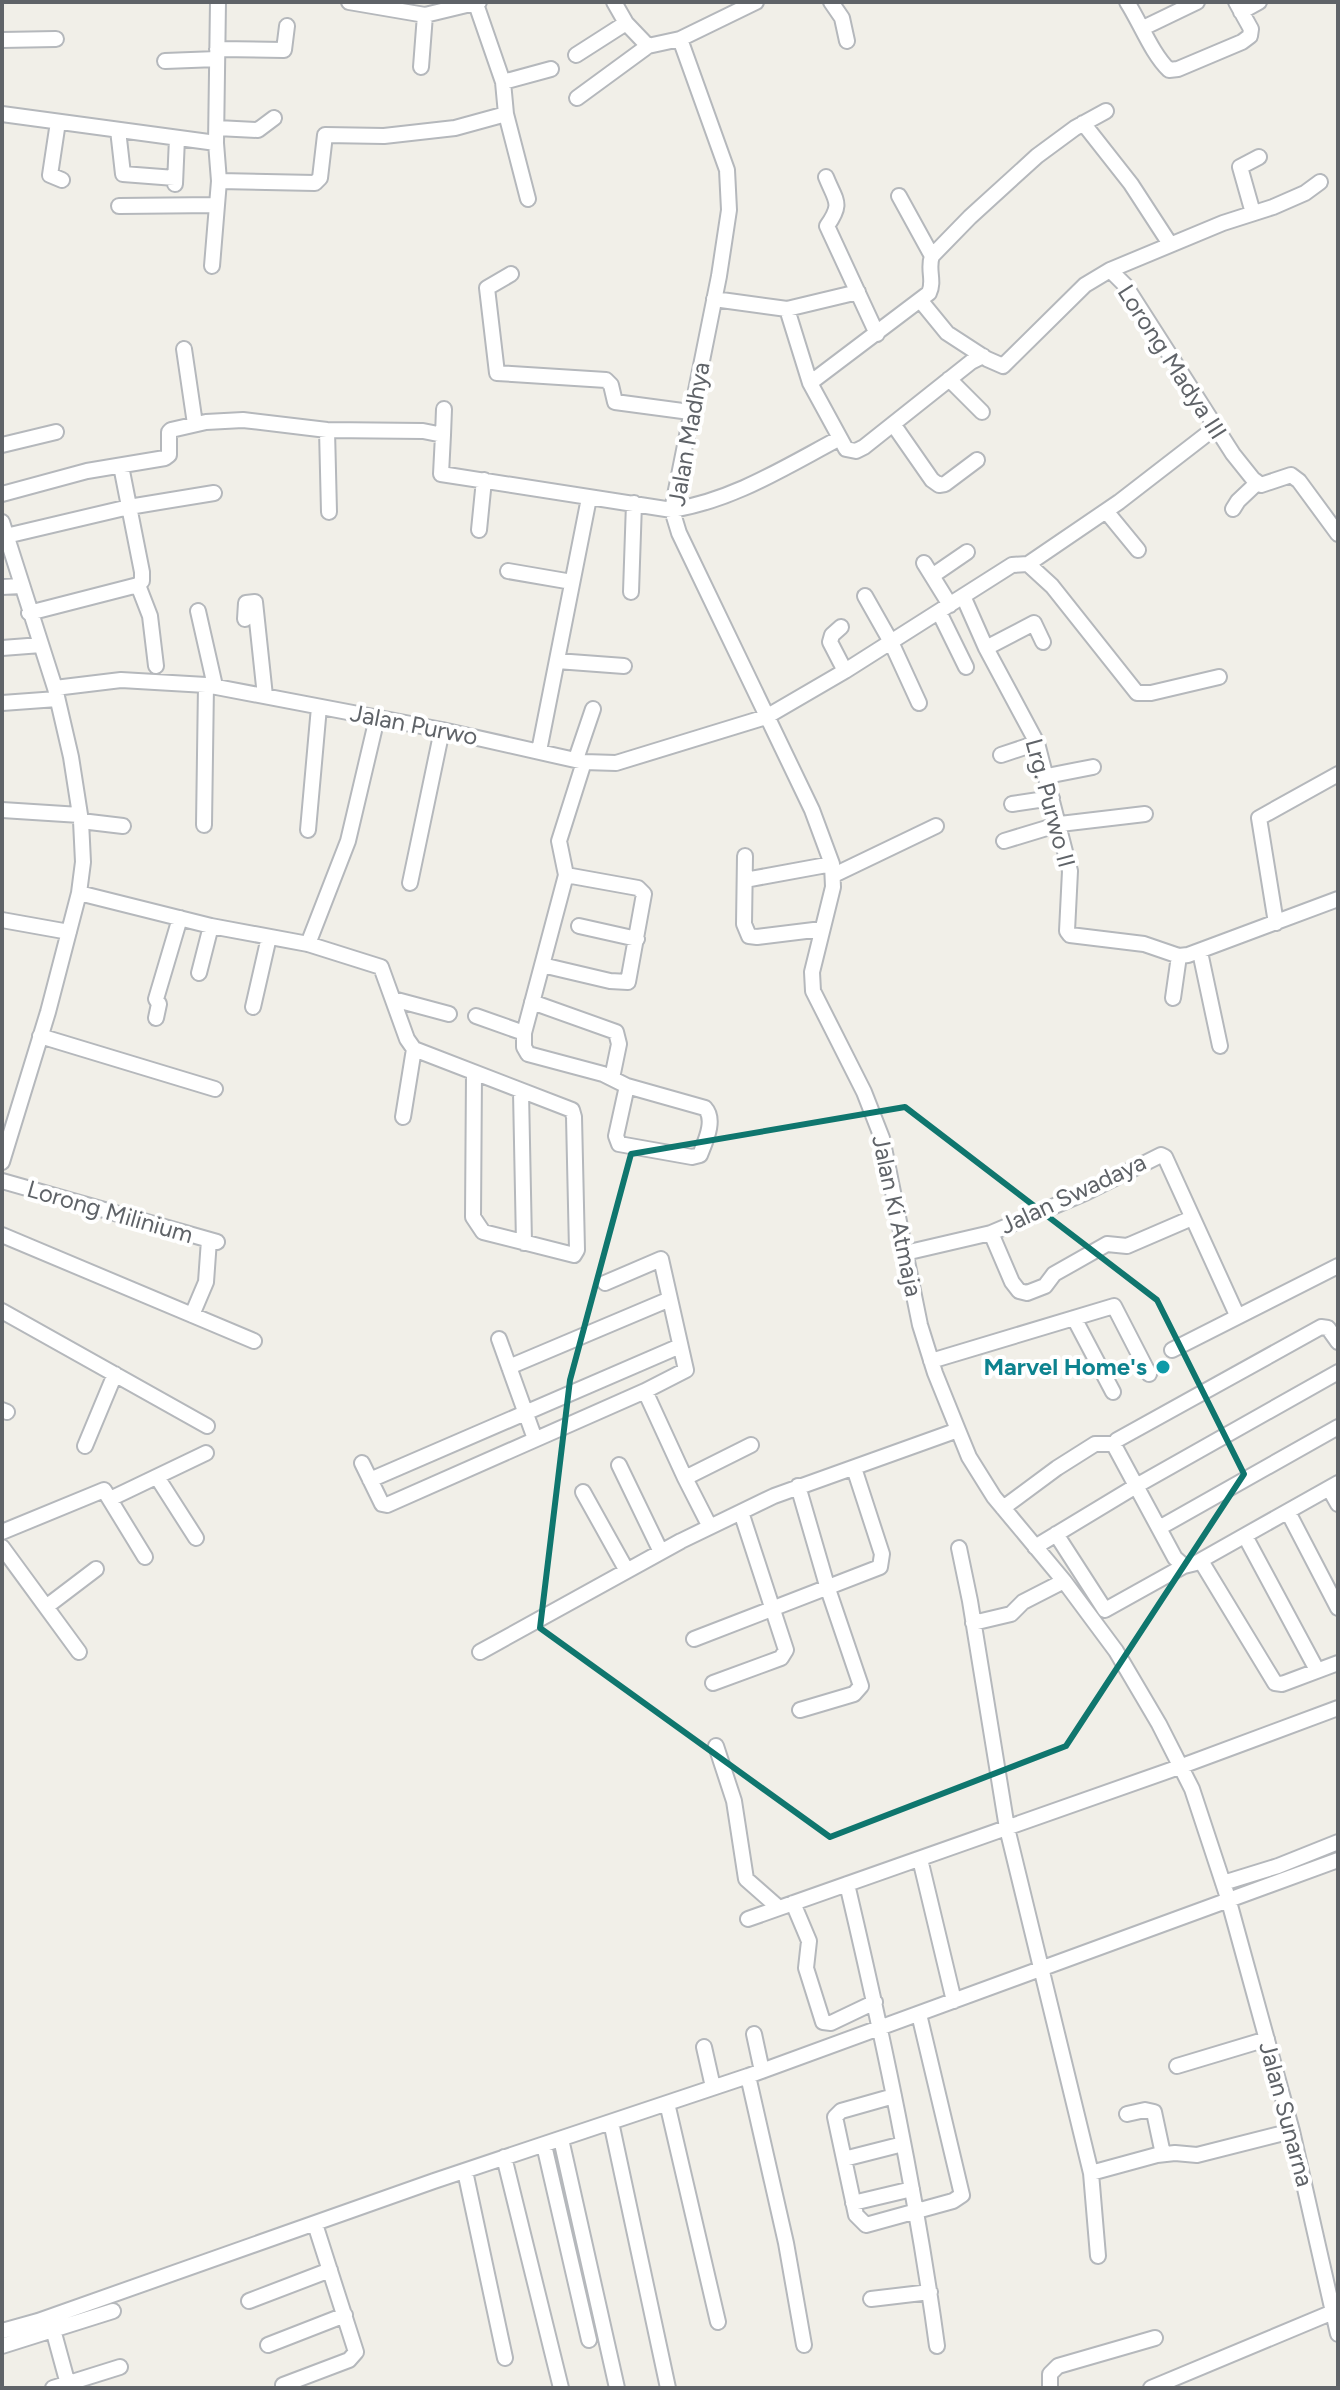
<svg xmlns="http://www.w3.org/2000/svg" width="1340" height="2390" font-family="Figtree,sans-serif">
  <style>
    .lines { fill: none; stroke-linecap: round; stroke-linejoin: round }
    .minor-casing { stroke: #b5b8bc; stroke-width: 18 }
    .minor { stroke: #fff; stroke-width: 14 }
    .marked { fill: none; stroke: #0f766e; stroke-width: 6; stroke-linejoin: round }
    .culture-dot { fill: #0f9aa8; stroke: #fff; stroke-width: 3 }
    .labels { text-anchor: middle; stroke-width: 8; stroke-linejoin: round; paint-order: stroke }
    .street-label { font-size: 24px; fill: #5f6368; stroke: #fff }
    .culture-label { font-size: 24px; font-weight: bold; fill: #0d838f; stroke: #fff; text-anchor: end }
  </style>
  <rect width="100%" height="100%" fill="#f1efe8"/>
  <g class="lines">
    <g class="minor-casing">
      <path id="minor" d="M349,2L425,15L479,2
        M614,2L626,23L648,46L680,39L756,2
        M831,2L842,18L847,41
        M1127,2C1140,22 1152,54 1169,70L1178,69L1242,42L1250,36L1251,29L1236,2
        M476,4L503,82L551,69
        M1241,12L1259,2
        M1143,28L1197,2
        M680,39L727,170L729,210L719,276L672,510L679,533L812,810L832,864L833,887L812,972L813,991L864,1092L882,1138L920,1325L935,1373L958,1430L969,1457L994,1497L1064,1581L1116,1651L1159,1724L1192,1789L1228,1898L1292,2131L1338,2334
        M2,40L56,39
        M217,49L284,50L287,26
        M576,55L626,23
        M165,61L217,59
        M421,67L425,15
        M503,82L506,114L528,199
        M577,98L648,46
        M2,114L216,143L218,2
        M58,122L50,175L62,180
        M1083,123L1131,184L1170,244
        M217,128L258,130L274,118
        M118,130L123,174L175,178
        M826,177C836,202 843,203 827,226L877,334
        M219,181L315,183L320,178L325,135L384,136L455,128L506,114
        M175,184L177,138
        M899,196L932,256
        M119,206L217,205
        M1253,213L1240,167L1259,157
        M212,266L219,181L216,143
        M1110,270L1223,223L1273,207L1305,193L1320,182
        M511,274L487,288L497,373L606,380L611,385L615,402L690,412
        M714,299L787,309L810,383L840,438
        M920,300L947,333L987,359L1003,366L1085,285L1110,270L1125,285L1233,454L1253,479L1261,485L1291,475L1299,481L1338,534
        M787,309L858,292
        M184,349L195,424
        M949,379L982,412
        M810,383L929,293C935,281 927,269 932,256L970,217L1037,156L1075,128L1106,111
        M893,424L932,480L939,485L945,484L977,460
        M327,430L329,512
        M443,435L444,409
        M2,445L56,432
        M2,494L87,471L165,458L169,455V432L171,430L206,422L243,420L327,430L423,431L443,435L441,474L672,510C734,500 785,467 840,438L846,449L856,451L864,447L971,362L983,356
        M1233,509L1238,501L1257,483
        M1106,511L1138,550
        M2,522L55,688L71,757L81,821L83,862L79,893L48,1012L2,1162
        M479,530L484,480
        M6,536L129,507L214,493
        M924,563L950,605
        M1028,564L1052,586L1137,693H1151L1219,677
        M1028,564L1119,502L1216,427
        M508,571L572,582
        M932,576L967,552
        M138,585L150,616L156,666
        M2,587L21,586
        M631,592L634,503
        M865,596L891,642L919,703
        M963,596L986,648L1037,743L1070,871L1067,931L1070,935L1144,944L1179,956L1188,955L1338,899
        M198,611L215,686
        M939,612L966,667
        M29,613L138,585L142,581V572L121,466
        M245,619L246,603L255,602L265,696
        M841,627L832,635L830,642L845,671
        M2,648L41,645
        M986,648L1034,623L1043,642
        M557,661L624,666
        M55,688L121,680L206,685L442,730L584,762L616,763L766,717L845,671L1012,565L1028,564
        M2,703L57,699
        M539,751L589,498
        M1001,755L1037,743
        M576,759L593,709
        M584,762L559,841L566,875L524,1033V1047L528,1054L603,1074L627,1086L705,1108C716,1120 705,1142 700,1155L692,1157L619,1144L616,1136L627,1086
        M1047,776L1093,767
        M1012,804L1052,798
        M2,810L80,815
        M81,821L123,826
        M204,825L206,685
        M308,830L319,707
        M1004,841L1060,824L1145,814
        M745,856L744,924L749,936L757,937L822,929
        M834,875L936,826
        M745,880L832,864
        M410,883L442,730
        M79,893L211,926L308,944L381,967L407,1039L414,1049L572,1110L574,1117L577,1250L574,1255L483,1232L473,1217L474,1073
        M2,920L69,932
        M1276,923L1259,818L1338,774
        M579,926L637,939
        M308,944L348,841L377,718
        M1200,952L1220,1046
        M542,965L610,981L628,982L644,894L638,888L566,875
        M199,973L211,926
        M1173,998L1179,956
        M393,999L449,1014
        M532,1002L616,1032L619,1044L612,1078
        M253,1007L269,937
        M476,1016L524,1033
        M156,1018L159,1004L156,999L180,918
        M40,1036L215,1089
        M521,1092L524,1243
        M403,1117L414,1049
        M2,1181L217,1242
        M991,1233L1012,1282L1019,1291L1027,1293L1045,1286L1054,1274L1107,1244L1127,1246L1192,1218
        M2,1235L254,1341
        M905,1253L991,1233L1085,1193L1161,1155L1165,1157L1237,1315
        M605,1283L661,1259L686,1370L645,1391L685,1478
        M2,1311L207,1426
        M192,1315L206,1282L209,1240
        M1074,1318L1113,1392
        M499,1339L535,1439
        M1338,1342L1328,1328L1321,1327L1117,1440L1114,1445L1175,1558L1184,1566L1196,1563L1338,1483
        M1172,1350L1338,1266
        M931,1361L1114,1306L1149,1374
        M509,1367L670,1299
        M2,1410L7,1412
        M85,1446L115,1374
        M362,1463L382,1504L387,1505L645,1391
        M619,1465L661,1552
        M157,1477L196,1538
        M370,1480L680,1346
        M798,1486L828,1589L861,1686L854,1694L800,1710
        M1329,1488L1338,1504
        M583,1492L627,1571
        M110,1499L206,1453
        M1003,1508L1057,1468L1095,1444H1115
        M1288,1512L1338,1608
        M710,1527L685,1478L751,1445
        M1159,1528L1338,1427
        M2,1532L104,1490L145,1557
        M1056,1534L1105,1610L1184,1566
        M1245,1536L1317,1670
        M2,1547L79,1652
        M1035,1547L1136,1486L1338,1372
        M959,1548L970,1601L1007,1828L1091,2173L1157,2155L1175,2153L1197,2155L1292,2131
        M1201,1561L1275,1683L1282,1684L1338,1663
        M46,1607L96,1569
        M973,1623L1011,1614L1023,1602L1064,1581
        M694,1639L880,1567L882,1554L854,1468
        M480,1652L681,1541L774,1496L958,1430
        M713,1683L781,1658L786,1650L741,1512
        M716,1746L734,1801L746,1879L779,1908
        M920,1859L954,2001
        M1223,1883L1278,1866L1338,1842
        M847,1884C883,2037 916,2191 937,2346
        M793,1903L809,1941L806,1968L823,2022L831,2023L875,2002
        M748,1919L1182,1766L1338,1708
        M754,2034L762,2071
        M704,2047L713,2087
        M1177,2066L1267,2039
        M748,2076L786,2243L804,2345
        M894,2096L841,2111L835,2117L856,2215L866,2225L953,2201L962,2195L919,2014
        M667,2103L718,2322
        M1127,2114L1145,2110L1154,2112L1163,2154
        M611,2122L668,2388
        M561,2139L617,2388
        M544,2145L589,2340
        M504,2157L561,2388
        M844,2159L903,2144
        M465,2171L505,2358
        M1091,2173L1098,2256
        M853,2203L912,2189
        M871,2299L930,2292
        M249,2301L330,2270
        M51,2322L69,2388
        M2,2331L38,2321L434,2181L748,2076L1338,1860
        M268,2345L345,2315
        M2,2346L113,2311
        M283,2385L349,2360L356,2352L315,2224
        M53,2388L120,2367
        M1050,2388V2374L1058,2366L1155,2338
        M1151,2388L1333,2312"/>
    </g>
    <use href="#minor" class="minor"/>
  </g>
  <path class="marked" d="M905,1107L1157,1300L1244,1474L1066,1746L830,1837L540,1628L570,1380L631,1154Z"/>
  <circle class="culture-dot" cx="1163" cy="1367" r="8"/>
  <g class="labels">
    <g class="street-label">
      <text transform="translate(1172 362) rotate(57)" y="8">Lorong Madya III</text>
      <text transform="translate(689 434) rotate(-80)" y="8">Jalan Madhya</text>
      <text transform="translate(414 725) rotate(11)" y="8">Jalan Purwo</text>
      <text transform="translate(1050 803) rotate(75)" y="8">Lrg. Purwo II</text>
      <text transform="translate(1073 1194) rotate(-25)" y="8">Jalan Swadaya</text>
      <text transform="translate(110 1212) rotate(16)" y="8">Lorong Milinium</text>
      <text transform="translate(897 1216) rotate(78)" y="8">Jalan Ki Atmaja</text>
      <text transform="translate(1286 2114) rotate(75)" y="8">Jalan Sunarna</text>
    </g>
    <g class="culture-label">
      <text x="1147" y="1375">Marvel Home's</text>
    </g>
  </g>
  <rect width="1340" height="2390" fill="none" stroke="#5f6368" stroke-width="8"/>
</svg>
